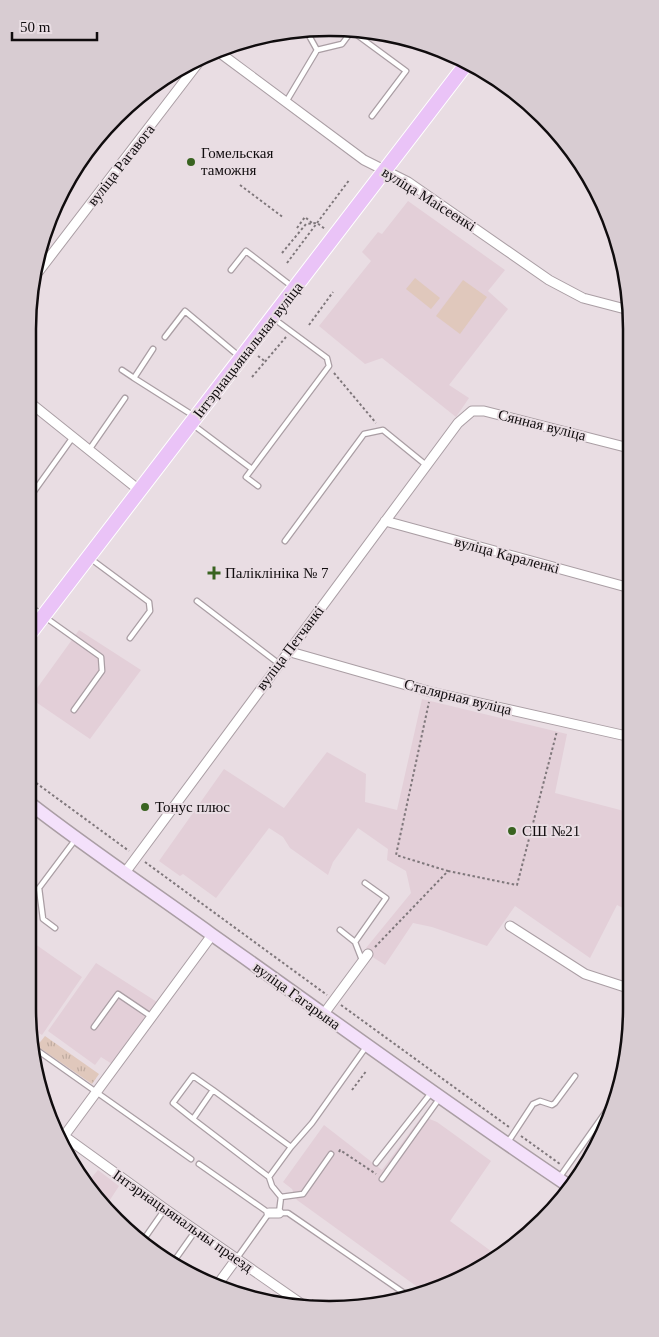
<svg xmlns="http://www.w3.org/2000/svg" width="659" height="1337" font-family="Georgia,serif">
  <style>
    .built { fill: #e3cfd8 }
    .grass { fill: #e0c8bc }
    .park { fill: url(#park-tufts) }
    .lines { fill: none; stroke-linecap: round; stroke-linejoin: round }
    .lane-casing { stroke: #aa9ea4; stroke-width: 7 }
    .street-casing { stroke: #aa9ea4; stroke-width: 11 }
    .secondary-casing { stroke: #aa9ea4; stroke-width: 15 }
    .primary-casing { stroke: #fff; stroke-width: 16 }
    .path { stroke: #7f777b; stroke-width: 2; stroke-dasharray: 2.5 2.5; stroke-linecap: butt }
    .lane { stroke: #fff; stroke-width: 4.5 }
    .street { stroke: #fff; stroke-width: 9 }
    .secondary { stroke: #f4e1fb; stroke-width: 12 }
    .primary { stroke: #eac3f7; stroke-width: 14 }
    .poi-dot { fill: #396320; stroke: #e9dde3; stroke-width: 2 }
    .labels { text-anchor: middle; stroke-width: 4; stroke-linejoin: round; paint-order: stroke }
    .poi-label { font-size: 15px; fill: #100c0e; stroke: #e9dde3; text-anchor: start }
    .street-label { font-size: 15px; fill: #100c0e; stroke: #e9dde3 }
    .rim { fill: none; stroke: #100c0e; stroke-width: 2.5 }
  </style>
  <defs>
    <pattern id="park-tufts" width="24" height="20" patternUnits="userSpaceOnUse" patternTransform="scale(1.25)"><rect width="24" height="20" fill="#e0c8bc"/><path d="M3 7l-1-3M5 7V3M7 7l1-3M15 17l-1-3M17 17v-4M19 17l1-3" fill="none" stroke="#bfaba0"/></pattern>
  </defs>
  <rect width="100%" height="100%" fill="#e9dde3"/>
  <path class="built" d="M408,201L505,270L488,291L508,309L449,385L469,398L456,417L382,358L365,364L319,326L371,261L362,252L378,232L382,234Z
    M79,630L141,670L90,739L30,698Z
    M422,699L567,734L555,793L628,812L631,809V912L617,905L590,958L515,906L487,946L432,927L413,923L385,965L368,954L366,948L411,893L406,871L387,860L388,849L358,828L333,862L328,875L290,848L283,837L269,828L216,898L183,874L180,876L159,861L224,769L284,808L327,752L366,774L365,802L397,810Z
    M28,939L82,977L42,1035L31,1028L28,1008Z
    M96,963L157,1002L112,1064L101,1057L95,1065L48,1031Z
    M422,1116L437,1122L491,1161L450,1221L495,1254L463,1278L423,1291L297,1200L292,1189L283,1182L324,1125L382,1170Z
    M98,1170L119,1186L106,1206L90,1192L86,1184Z"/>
  <path class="grass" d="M415,278L440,298L431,309L406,289Z
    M463,280L487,297L460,334L436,316Z"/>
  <path class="park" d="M45,1036L99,1074L92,1084L37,1046Z"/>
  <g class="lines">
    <g class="lane-casing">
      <path id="lane" d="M307,32L317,50
        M353,32L406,71L372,116
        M286,102L317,50L342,44L351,32
        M231,270L246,251L294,288
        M165,337L185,311L240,357
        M153,349L134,378L194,416
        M122,370L134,378
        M192,424L252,469L246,477L258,486
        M89,450L125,398
        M252,469L329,366L327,358L273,318
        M30,497L73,437
        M285,541L364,434L383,430L426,465
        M91,559L149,602L150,611L130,638
        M197,601L278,663
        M28,605L101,657L102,671L74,710
        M55,928L43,919L39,888L75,840
        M340,930L355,942L362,960
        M355,942L386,898L365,883
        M94,1027L118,994L152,1017
        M34,1048L191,1159
        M193,1119L173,1103L193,1076L213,1090
        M508,1142L533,1104L540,1101L552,1105L555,1103L575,1076
        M291,1147L213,1090L193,1119L269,1177L291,1147L312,1123L366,1047
        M331,1154L303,1194L281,1197L279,1213H288L407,1295
        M376,1163L431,1093
        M199,1164L269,1213L237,1258
        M269,1177L272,1186L281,1197
        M559,1178L612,1103
        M382,1179L439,1099
        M144,1239L165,1209
        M172,1264L196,1230"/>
    </g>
    <g class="street-casing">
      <path id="street" d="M216,50L364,160L408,182L549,280L583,298L629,310
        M39,271L202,58
        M28,401L139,490
        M385,521L630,588
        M287,651L431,692L631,737
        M124,874L458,423L472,411H484L629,448
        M510,926L585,974L631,989
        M323,1015L368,954
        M57,1131L165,1209L303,1305
        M64,1136L212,935
        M269,1213H279
        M218,1284L237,1258"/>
    </g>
    <g class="secondary-casing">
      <path id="secondary" d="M28,802C87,848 150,890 211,934C330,1018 448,1105 569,1186"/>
    </g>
    <g class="primary-casing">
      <path id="primary" d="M28,636L467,63"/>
    </g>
    <path class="path" d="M240,185L284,218
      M297,228L305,217L312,223
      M282,253L306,224L317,223L325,229
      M287,263L350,179
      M309,325L333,292
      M258,356L266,362
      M334,373L376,423
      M252,377L286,337
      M28,777L129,851
      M145,862L327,995
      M448,871L517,885L557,731
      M375,947L448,871L396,855L429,702
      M341,1005L509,1127
      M352,1090L367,1070
      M521,1136L560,1164
      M339,1152L340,1150L376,1174
      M312,1300L320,1305"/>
    <use href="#lane" class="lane"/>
    <use href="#street" class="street"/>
    <use href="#secondary" class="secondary"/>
    <use href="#primary" class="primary"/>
  </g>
  <g class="poi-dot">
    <circle cx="191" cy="162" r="5"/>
    <path d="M211.5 565.5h5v5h5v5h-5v5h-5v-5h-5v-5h5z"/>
    <circle cx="145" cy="807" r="5"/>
    <circle cx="512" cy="831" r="5"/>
  </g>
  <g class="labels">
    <g class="poi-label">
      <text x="201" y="158">Гомельская<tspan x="201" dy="17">таможня</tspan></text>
      <text x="225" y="578">Паліклініка № 7</text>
      <text x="155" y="812">Тонус плюс</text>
      <text x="522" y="836">СШ №21</text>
    </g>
    <g class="street-label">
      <text transform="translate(121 165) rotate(-52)" y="5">вуліца Рагавога</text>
      <text transform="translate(429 199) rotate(32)" y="5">вуліца Маісеенкі</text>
      <text transform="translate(248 350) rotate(-52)" y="5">Інтэрнацыянальная вуліца</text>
      <text transform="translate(542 425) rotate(14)" y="5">Сянная вуліца</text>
      <text transform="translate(507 555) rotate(15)" y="5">вуліца Караленкі</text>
      <text transform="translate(290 648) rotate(-53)" y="5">вуліца Петчанкі</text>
      <text transform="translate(458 697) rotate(14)" y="5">Сталярная вуліца</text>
      <text transform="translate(297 996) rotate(36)" y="5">вуліца Гагарына</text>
      <text transform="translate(183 1221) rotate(35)" y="5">Інтэрнацыянальны праезд</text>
    </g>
  </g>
  <path d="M0 0H659V1337H0ZM329 36H330A293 293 0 0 1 623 329V1008A293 293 0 0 1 330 1301H329A293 293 0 0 1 36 1008V329A293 293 0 0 1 329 36Z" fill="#d8ccd2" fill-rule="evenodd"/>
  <path class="rim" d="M329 36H330A293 293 0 0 1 623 329V1008A293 293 0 0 1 330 1301H329A293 293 0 0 1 36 1008V329A293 293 0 0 1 329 36Z"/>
  <path d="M12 32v8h85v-8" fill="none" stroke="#100c0e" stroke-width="2.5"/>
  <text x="20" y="32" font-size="15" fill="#100c0e" stroke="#e9dde3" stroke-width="4" paint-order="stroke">50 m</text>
</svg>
